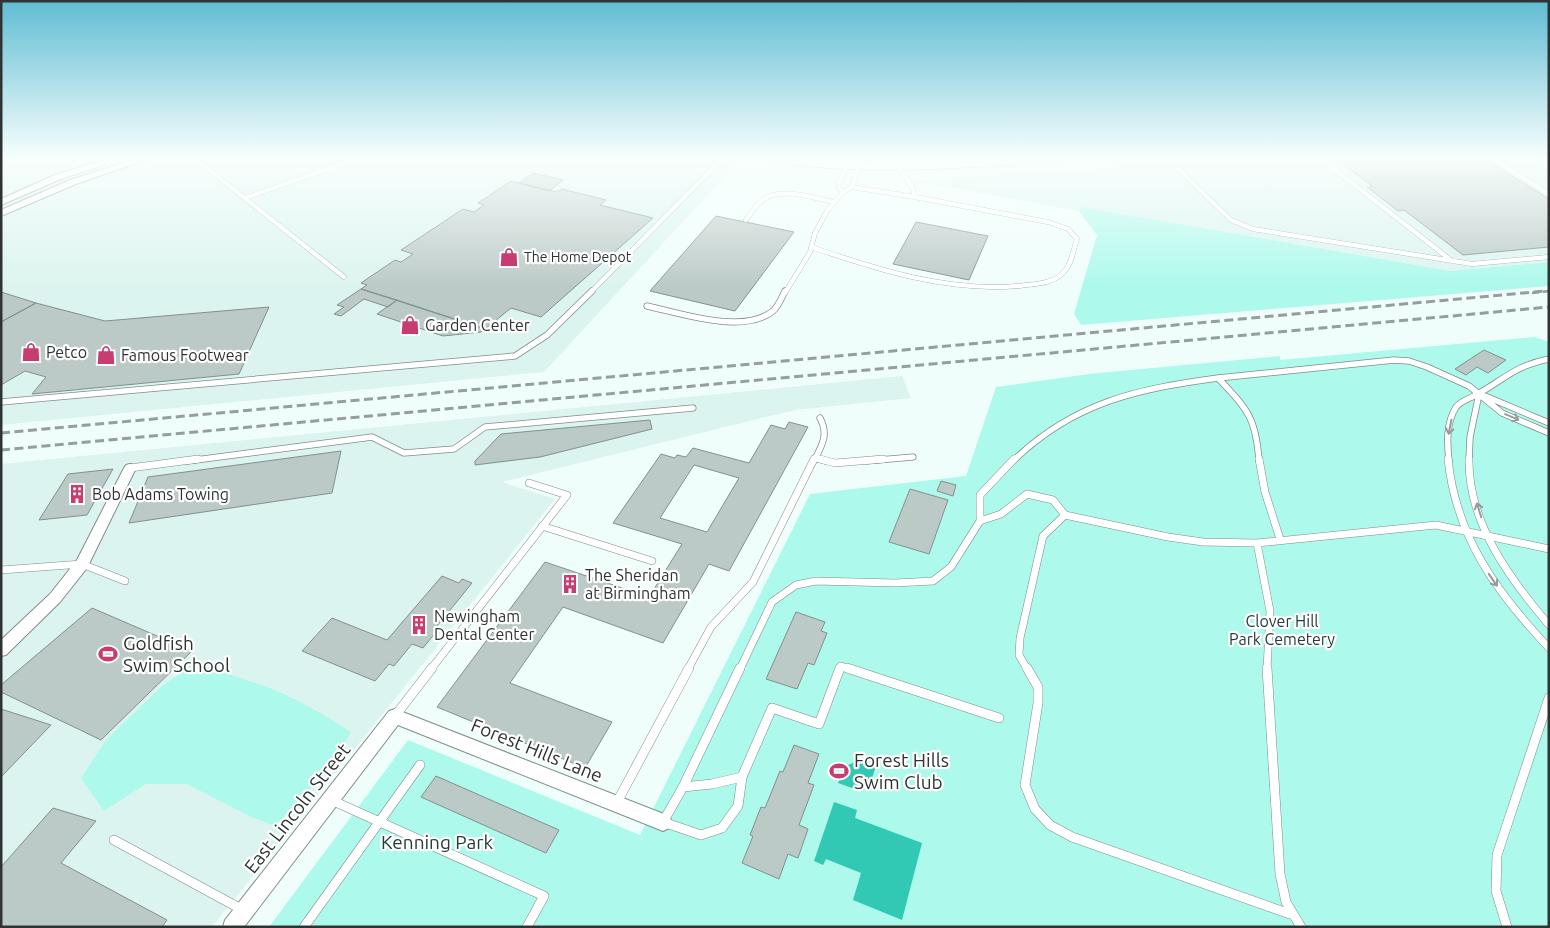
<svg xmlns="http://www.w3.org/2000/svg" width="1550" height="928" font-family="Ubuntu,sans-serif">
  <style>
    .built { fill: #dcf4ef }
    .green { fill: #adf9eb }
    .water { fill: #31c8b4 }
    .building { fill: #bccac7; stroke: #83908d; fill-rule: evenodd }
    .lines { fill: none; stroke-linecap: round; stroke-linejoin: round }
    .service-far3-casing { stroke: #808d8a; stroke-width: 5 }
    .service-far2-casing { stroke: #808d8a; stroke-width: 7 }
    .service-far1-casing { stroke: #808d8a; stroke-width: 8 }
    .service-casing { stroke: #808d8a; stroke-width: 10 }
    .minor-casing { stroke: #808d8a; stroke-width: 2 }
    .secondary-casing { stroke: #808d8a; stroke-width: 1 }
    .service-far3 { stroke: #fff; stroke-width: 4.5 }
    .service-far2 { stroke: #fff; stroke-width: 5.5 }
    .service-far1 { stroke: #fff; stroke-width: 7 }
    .service { stroke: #fff; stroke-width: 9 }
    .minor { fill: #fff; fill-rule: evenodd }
    .secondary { fill: #fff; fill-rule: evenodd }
    .rail-far1 { stroke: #949e9c; stroke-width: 2.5; stroke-dasharray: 7 4; stroke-linecap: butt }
    .rail { stroke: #949e9c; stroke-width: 3; stroke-dasharray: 9 4.5; stroke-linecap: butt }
    .oneway { stroke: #979a99 }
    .labels { text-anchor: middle; stroke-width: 4.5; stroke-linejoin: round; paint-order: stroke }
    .far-poi-label { font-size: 14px; fill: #2f3433; stroke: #fff; text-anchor: start }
    .poi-label { font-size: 16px; fill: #2f3433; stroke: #fff; text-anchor: start }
    .park-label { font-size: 16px; fill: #243c37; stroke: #fff }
    .near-poi-label { font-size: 19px; fill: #2f3433; stroke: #fff; text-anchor: start }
    .near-street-label { font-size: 19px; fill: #2f3433; stroke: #fff }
    .near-park-label { font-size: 19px; fill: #243c37; stroke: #fff }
  </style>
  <rect width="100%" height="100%" fill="#f0fefb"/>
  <path class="built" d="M1,157H718L740,160L544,372L1,425Z
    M1264,157H1549V262L1451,271L1081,207L1079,211L915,181Z
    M902,376L911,398L795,410L502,482L555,499L212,927H1V464Z"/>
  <path class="green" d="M1081,207L1451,271L1549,262V286L1081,325L1074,314L1097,235L1079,211Z
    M1535,337L1549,342V927H269L408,740L640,835L810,494L966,476L996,387L1089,374L1280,356V360Z
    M197,662C221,673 246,679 270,688C299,700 325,715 351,732L333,764L275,826L249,816L187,784H146L104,811L81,778L106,740L162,686Z"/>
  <path class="water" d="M859,760L876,766L871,781L855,789L838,783L844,767Z
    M834,802L857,810L855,818L922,843L902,920L853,900L861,873L826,859L823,865L814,861Z"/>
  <path class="building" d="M1334,157H1481L1549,199V247L1463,255L1404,210L1398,211L1367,187H1373Z
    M533,173L563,180L549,191L519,183Z
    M511,181L557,192L562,189L606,200L600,205L653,218L541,317L511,308L485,329L361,289L367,285L361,283L395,260L401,262L413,254L401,250L463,209L474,212L484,205L478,203Z
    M716,216L794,232L735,311L650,291Z
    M916,222L988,236L969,280L893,264Z
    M361,289L397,300L388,307L364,299L341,316L334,314L344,307L337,305Z
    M1,292L36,303L1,322Z
    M397,300L485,329L481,332L443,336L377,314Z
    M36,303L105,321L269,307L239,374L32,394L46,377L25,371L1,385V322Z
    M1484,350L1506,360L1488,373L1477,367L1466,375L1455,369Z
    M650,420L652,429L540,457L475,465V461L501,434Z
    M789,422L808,427L729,571L709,564L663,643L563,607L510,683L612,722L585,768L437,707L545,562L649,597L682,544L613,523L661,454L675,458L677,455L686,457L693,448L749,463L771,425L785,429ZM694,465L739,478L707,532L660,518Z
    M341,451L332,493L129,523L148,477Z
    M113,469L87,515L39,520L68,474Z
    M941,481L956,485L953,496L937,491Z
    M910,489L948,500L929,554L889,542Z
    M442,576L459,583L462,579L472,583L433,631L436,632L423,648L412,644L394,666L389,664L375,681L302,651L332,618L387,640Z
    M92,608L192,651L101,740L1,692V685Z
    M796,612L825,622L821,631L827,633L814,665L808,663L797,689L766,679Z
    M1,709L51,725L1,777Z
    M794,745L819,754L808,783L814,785L799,825L808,829L798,858L788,854L779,879L742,863L753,836L750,835L761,807L765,808L780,771L783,772Z
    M436,776L559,830L546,853L421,797Z
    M53,808L96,821L61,863L167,920L162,927H1V867Z"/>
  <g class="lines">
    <g class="service-far3-casing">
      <path id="service-far3" d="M119,157L125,164
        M197,157L199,162L344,277
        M951,157L962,163
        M1166,157L1231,220L1253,229L1472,264L1549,257
        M1316,157L1324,161L1452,261
        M1490,157L1549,194
        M1531,157L1549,167
        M847,165L839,183V188L843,192L852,187L859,165
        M892,165L909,157
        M852,187L915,197L913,188L897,165
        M245,198L361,157
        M746,220C751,213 756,204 764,199C783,187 814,198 834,202
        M811,247C879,270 947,292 1019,286C1034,284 1051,284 1062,274C1072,265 1073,250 1077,239L1068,229L1048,222L915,197
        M590,293L724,157
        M785,293L810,252L815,233L827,211L843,192"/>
    </g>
    <g class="service-far2-casing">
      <path id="service-far2" d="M647,306C680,313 743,335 773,311C778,307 782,297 785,291
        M1485,396L1549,423
        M1,402L515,356L547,335L592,291
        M815,458L825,461
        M188,461L372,437L404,453L454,449L485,427L693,408
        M814,461C822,445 829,435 820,418
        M867,461L913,457
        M1013,461C1074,402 1137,389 1218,378
        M1259,461C1256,417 1247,409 1218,378L1394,360L1409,361L1427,367L1469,386L1502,413L1549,433
        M1449,461C1447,443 1446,423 1456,407C1461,401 1469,399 1476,395C1505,379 1514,366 1549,359
        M1469,461L1470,437L1479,394"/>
    </g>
    <g class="service-far1-casing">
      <path id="service-far1" d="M820,459L835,463L883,459
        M1259,459L1265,492L1280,539
        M1448,459C1456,537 1497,593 1549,648
        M1469,459C1468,523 1510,579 1549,625
        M130,468L198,459
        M980,521V495L1014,459
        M542,526L652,561
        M1257,543L1270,611L1267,669
        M1,570L82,564L125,581
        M431,669L567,495L529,483
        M688,669L711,627L753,582L814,459
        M740,669L772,602L796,585L816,581L895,583L933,581L951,567L980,521L1001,514L1027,494L1053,500L1065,515L1168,537L1203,542L1257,543L1436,525L1549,549
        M840,669L841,666L851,669
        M1027,669L1019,655L1020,638L1043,536L1065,515"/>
    </g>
    <g class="service-casing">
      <path id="service" d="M847,668L999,718
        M1027,668L1038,687V703L1025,785L1035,809L1050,825L1072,837L1290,914
        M1267,668L1280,874L1286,902L1301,927
        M395,716L432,668
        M742,777L772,708L819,724L840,668
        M742,777L738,806L722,828L701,835L663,822L683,787L712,784Z
        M683,787L740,668
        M331,800L544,896L527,927
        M616,804L689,668
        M114,840L243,910
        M304,927L420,765
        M1507,927L1496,891L1497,855L1549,698"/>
    </g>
    <g class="minor-casing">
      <path id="minor" d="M142,157H154L76,184L1,216V210L70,180Z
        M101,161L105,163L104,165L61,179L1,205V199L55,175Z
        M130,464L134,465L136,468L87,568L60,602L6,655L1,656V640L50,594L77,560L124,468L126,465Z
        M395,709L669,816L672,822L669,828L663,831L398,725L244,927H223L225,920L389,711Z"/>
    </g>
    <g class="secondary-casing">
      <path id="secondary" d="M758,157C800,155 842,162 884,162C946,162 1009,154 1071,157L1065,161C973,167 879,176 787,164C778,163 764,163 758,157Z"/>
    </g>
    <use href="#service-far3" class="service-far3"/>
    <use href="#service-far2" class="service-far2"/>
    <use href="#service-far1" class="service-far1"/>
    <use href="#service" class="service"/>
    <use href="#minor" class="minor"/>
    <use href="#secondary" class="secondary"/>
    <path class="rail-far1" d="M1532,293L1549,291"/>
    <path class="rail" d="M1,433L1545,291
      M1,450L1549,307"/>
  </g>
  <defs><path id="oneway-shaft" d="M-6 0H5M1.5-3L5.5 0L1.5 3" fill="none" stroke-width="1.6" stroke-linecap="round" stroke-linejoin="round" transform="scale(1.25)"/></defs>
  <g class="oneway">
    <use href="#oneway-shaft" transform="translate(1512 417) rotate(23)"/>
    <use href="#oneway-shaft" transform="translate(1450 427) rotate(101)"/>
    <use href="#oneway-shaft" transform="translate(1479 510) rotate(-107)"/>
    <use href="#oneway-shaft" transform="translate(1493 580) rotate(55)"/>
  </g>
  <linearGradient id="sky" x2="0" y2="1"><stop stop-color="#5fbcd3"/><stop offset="0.55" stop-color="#f8fffd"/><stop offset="1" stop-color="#f8fffd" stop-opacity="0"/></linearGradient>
  <rect width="1550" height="287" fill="url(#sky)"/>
  <defs>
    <g id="shop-bare" transform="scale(1.5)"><path d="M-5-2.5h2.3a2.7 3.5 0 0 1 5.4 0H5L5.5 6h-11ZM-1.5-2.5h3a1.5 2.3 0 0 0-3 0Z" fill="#c83d71" stroke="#fff" stroke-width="2.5" paint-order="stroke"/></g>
    <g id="building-bare" transform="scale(1.5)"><path d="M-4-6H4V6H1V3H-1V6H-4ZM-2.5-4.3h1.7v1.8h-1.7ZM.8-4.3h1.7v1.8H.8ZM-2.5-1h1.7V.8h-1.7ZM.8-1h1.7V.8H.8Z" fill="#c83d71" stroke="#fff" stroke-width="2.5" paint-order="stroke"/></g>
    <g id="stadium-bare" transform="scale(1.5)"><path d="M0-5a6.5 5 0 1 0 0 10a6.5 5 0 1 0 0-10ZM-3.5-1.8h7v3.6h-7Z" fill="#c83d71" stroke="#fff" stroke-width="2.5" paint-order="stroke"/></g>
  </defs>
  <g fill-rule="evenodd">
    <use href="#shop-bare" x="509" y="257"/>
    <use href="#shop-bare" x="410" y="325"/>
    <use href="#shop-bare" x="31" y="352"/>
    <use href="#shop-bare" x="106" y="355"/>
    <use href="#building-bare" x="77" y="494"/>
    <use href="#building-bare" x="570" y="584"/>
    <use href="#building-bare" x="419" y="625"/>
    <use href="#stadium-bare" x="108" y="654"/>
    <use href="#stadium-bare" x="839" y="771"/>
  </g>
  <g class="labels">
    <g class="far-poi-label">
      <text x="524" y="262">The Home Depot</text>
    </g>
    <g class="poi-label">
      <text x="425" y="331">Garden Center</text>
      <text x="46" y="358">Petco</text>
      <text x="121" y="361">Famous Footwear</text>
      <text x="92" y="500">Bob Adams Towing</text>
      <text x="585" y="581">The Sheridan<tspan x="585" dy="18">at Birmingham</tspan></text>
      <text x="434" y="622">Newingham<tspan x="434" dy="18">Dental Center</tspan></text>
    </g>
    <g class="park-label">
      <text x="1282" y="627">Clover Hill<tspan x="1282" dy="18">Park Cemetery</tspan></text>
    </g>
    <g class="near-poi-label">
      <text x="123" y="650">Goldfish<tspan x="123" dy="22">Swim School</tspan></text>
      <text x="854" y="767">Forest Hills<tspan x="854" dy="22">Swim Club</tspan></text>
    </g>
    <g class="near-street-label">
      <text transform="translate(537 750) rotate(22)" y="7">Forest Hills Lane</text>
      <text transform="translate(297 808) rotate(-52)" y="7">East Lincoln Street</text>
    </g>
    <g class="near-park-label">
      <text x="437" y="849">Kenning Park</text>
    </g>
  </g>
  <rect width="1550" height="928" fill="none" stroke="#2f3433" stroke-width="5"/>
</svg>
